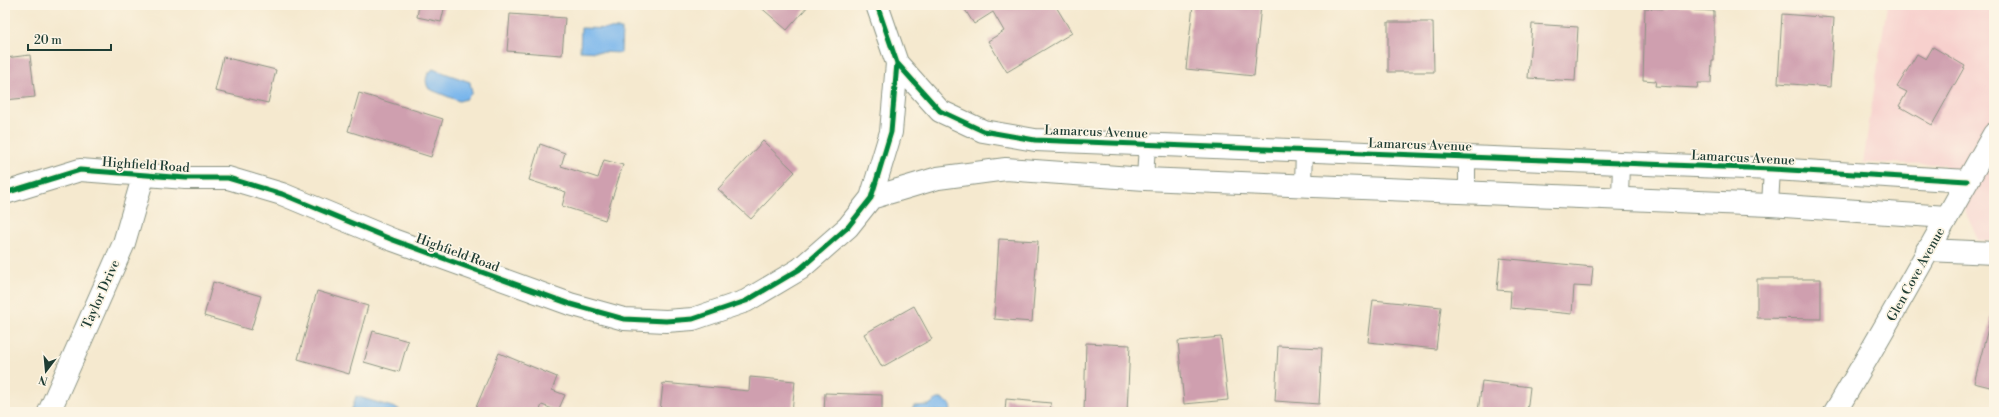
<svg xmlns="http://www.w3.org/2000/svg" width="1999" height="417" font-family="'Libre Bodoni',serif">
  <style>
    .built { fill: #f7d0cd }
    .water { fill: #79b6ec; stroke: #4c7a90 }
    .building { fill: #cf9faf }
    .lines { fill: none; stroke-linecap: round; stroke-linejoin: round }
    .service-casing { stroke: #8a9382; stroke-width: 18 }
    .minor-casing { stroke: #8a9382; stroke-width: 24 }
    .secondary-casing { stroke: #8a9382; stroke-width: 24 }
    .service { stroke: #fff; stroke-width: 16 }
    .minor { stroke: #fff; stroke-width: 22 }
    .secondary { stroke: #fff; stroke-width: 22 }
    .cycleway-casing { stroke: #fcf5e5; stroke-width: 8 }
    .cycleway { stroke: #00873e; stroke-width: 5 }
    .labels { text-anchor: middle; stroke-width: 3.5; stroke-linejoin: round; paint-order: stroke }
    .street-label { font-size: 13px; fill: #1f3d34; stroke: #fcf5e5 }
  </style>
  <rect width="100%" height="100%" fill="#fcf5e5"/>
  <filter id="ink" filterUnits="userSpaceOnUse"><feTurbulence type="fractalNoise" baseFrequency=".025" numOctaves="2"/><feDisplacementMap in="SourceGraphic" scale="8" xChannelSelector="R" yChannelSelector="G"/><feConvolveMatrix kernelMatrix="1 2 1 2 8 2 1 2 1" color-interpolation-filters="sRGB"/></filter>
  <filter id="wash" filterUnits="userSpaceOnUse"><feTurbulence type="fractalNoise" baseFrequency=".012" numOctaves="4" result="noise"/><feDisplacementMap in="SourceGraphic" scale="16" xChannelSelector="R" yChannelSelector="G"/><feGaussianBlur stdDeviation="0.9" result="paint"/><feColorMatrix in="noise" values="0 0 0 0 0 0 0 0 0 0 0 0 0 0 0 0 0 1.4 0 .05"/><feComposite in="paint" operator="in"/></filter>
  <g filter="url(#wash)">
    <rect width="100%" height="100%" fill="#f5e9cf"/>
    <path class="built" d="M1887,5H1994V241L1978,240L1944,164L1863,163Z"/>
    <path class="water" d="M581,28L622,29L621,53L580,51Z
      M433,69L470,82L472,93L466,99L459,101L429,89C424,81 426,74 433,69Z
      M356,396L399,409L398,412H351Z
      M937,399H942L950,404L951,412H911L914,406L929,405Z"/>
    <g id="blocks">
      <path class="building" d="M419,5H445L441,22L417,17Z
        M758,5H809L787,30Z
        M962,5H1055L1072,33L1007,72L988,41L1004,31L993,12L974,24Z
        M1193,5H1261L1254,76L1186,69Z
        M1670,6L1691,7L1694,10L1714,11V61H1712L1711,83H1698L1697,88L1655,86L1656,81L1643,80L1645,8L1666,9Z
        M510,14L565,18L562,55L507,51Z
        M1782,14L1834,18L1830,87L1778,83Z
        M1388,22H1433L1434,72H1388Z
        M1532,24L1578,27L1575,81L1528,78Z
        M1933,47L1965,66L1932,125L1899,106L1907,92L1897,87L1917,54L1926,59Z
        M30,55L35,97L5,100V58Z
        M223,57L276,70L268,103L215,91Z
        M359,93L443,119L431,157L348,131Z
        M763,141L795,172L751,219L718,189Z
        M540,144L565,153L561,166L598,178L604,160L623,165L605,220L562,206L566,192L529,180Z
        M999,239L1038,241L1032,322L994,319Z
        M1500,258L1593,267L1591,287L1574,286L1572,314L1510,308L1511,291L1497,290Z
        M1757,279H1821V319L1757,318Z
        M213,282L261,296L251,330L204,316Z
        M317,291L368,306L349,374L298,359Z
        M1373,300L1441,307L1436,349L1368,342Z
        M914,306L932,339L882,367L864,334Z
        M1993,309H1994V388L1974,383Z
        M373,331L408,341L399,372L364,362Z
        M1221,337L1228,400L1184,404L1178,341Z
        M1086,343L1130,345L1127,412H1084Z
        M1278,346L1322,348L1319,404L1275,401Z
        M499,353L557,377L552,390L565,395L558,411L542,405L539,412H474Z
        M750,377L795,381L792,412H660L663,383L749,391Z
        M1482,381L1530,387L1527,412H1478Z
        M825,393L882,395V412H824Z
        M1006,399L1051,403L1050,412H1005Z"/>
    </g>
  </g>
  <g filter="url(#ink)">
    <use href="#blocks" fill-opacity="0" stroke="#8a9382" stroke-width="1"/>
    <g class="lines">
      <g class="service-casing">
        <path id="service" d="M1145,179L1147,144
          M1303,185L1304,150
          M1467,192V157
          M1620,198L1621,163
          M1770,205L1772,169"/>
      </g>
      <g class="minor-casing">
        <path id="minor" d="M897,63L940,111L983,131L1035,140L1772,169L1967,181
          M5,193L80,170L186,178H228L282,194L393,240L570,304L624,319L666,321L693,319L746,301L800,269L848,227L871,198L891,132L897,63L877,5
          M871,198L938,178L1006,169L1145,179L1770,205L1947,217
          M1927,250L1994,253
          M49,412L124,243L144,174"/>
      </g>
      <g class="secondary-casing">
        <path id="secondary" d="M1835,412C1890,321 1941,227 1994,134"/>
      </g>
      <use href="#service" class="service"/>
      <use href="#minor" class="minor"/>
      <use href="#secondary" class="secondary"/>
      <g class="cycleway-casing">
        <path id="cycleway" d="M897,63L940,111L983,131L1035,140L1772,169L1967,181
          M5,193L80,170L186,178H228L282,194L393,240L570,304L624,319L666,321L693,319L746,301L800,269L848,227L871,198L891,132L897,63L877,5"/>
      </g>
      <use href="#cycleway" class="cycleway"/>
    </g>
  </g>
  <g class="labels">
    <g class="street-label">
      <text transform="translate(1096 131) rotate(2)" y="5">Lamarcus Avenue</text>
      <text transform="translate(1420 144) rotate(2)" y="5">Lamarcus Avenue</text>
      <text transform="translate(1743 157) rotate(3)" y="5">Lamarcus Avenue</text>
      <text transform="translate(146 164) rotate(4)" y="5">Highfield Road</text>
      <text transform="translate(458 252) rotate(20)" y="5">Highfield Road</text>
      <text transform="translate(1915 274) rotate(-61)" y="5">Glen Cove Avenue</text>
      <text transform="translate(100 294) rotate(-66)" y="5">Taylor Drive</text>
    </g>
  </g>
  <rect width="1999" height="417" fill="none" stroke="#fcf5e5" stroke-width="20"/>
  <g transform="translate(46 371) rotate(196)" stroke="#fcf5e5" stroke-width="3" paint-order="stroke">
  <path d="M0-3L7 15L0 10L-7 15Z" fill="#1f3d34"/>
  <text y="-6" font-size="11" font-weight="bold" text-anchor="middle" fill="#1f3d34">N</text>
  </g>
  <path d="M28 44v6h83v-6" fill="none" stroke="#1f3d34" stroke-width="2"/>
  <text x="34" y="44" font-size="12" fill="#1f3d34" stroke="#fcf5e5" stroke-width="3" paint-order="stroke">20 m</text>
</svg>
